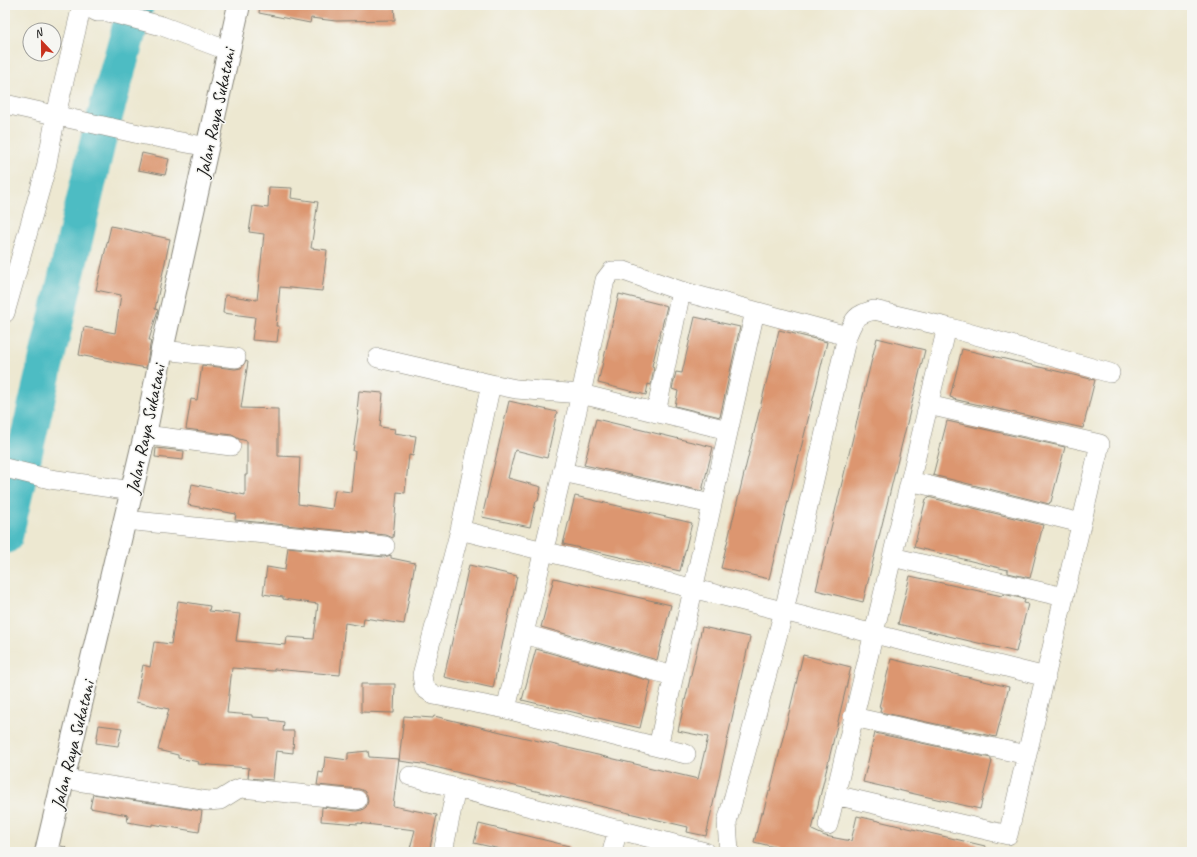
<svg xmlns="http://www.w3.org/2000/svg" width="1197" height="857" font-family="Caveat,sans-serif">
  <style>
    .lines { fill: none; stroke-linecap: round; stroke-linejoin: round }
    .river { stroke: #4dbcc3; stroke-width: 36 }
    .building { fill: #dc966f }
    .lane-casing { stroke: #848276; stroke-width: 12 }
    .street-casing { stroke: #848276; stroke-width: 20 }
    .secondary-casing { stroke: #848276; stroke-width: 24 }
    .lane { stroke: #fff; stroke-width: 10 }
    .street { stroke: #fff; stroke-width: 19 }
    .secondary { stroke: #fff; stroke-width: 22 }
    .labels { text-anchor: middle; stroke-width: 3; stroke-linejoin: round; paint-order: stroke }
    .street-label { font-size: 19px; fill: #1c1c1c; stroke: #f6f6f2 }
  </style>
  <rect width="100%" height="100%" fill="#f6f6f2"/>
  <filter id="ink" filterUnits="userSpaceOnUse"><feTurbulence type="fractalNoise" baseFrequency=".025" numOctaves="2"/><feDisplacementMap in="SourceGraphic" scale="8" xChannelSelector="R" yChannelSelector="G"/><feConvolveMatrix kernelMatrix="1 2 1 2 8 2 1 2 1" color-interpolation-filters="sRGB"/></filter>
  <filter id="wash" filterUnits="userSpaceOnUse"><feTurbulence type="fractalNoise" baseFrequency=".012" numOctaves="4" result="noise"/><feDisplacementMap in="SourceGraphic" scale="16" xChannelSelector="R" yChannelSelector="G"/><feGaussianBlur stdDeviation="0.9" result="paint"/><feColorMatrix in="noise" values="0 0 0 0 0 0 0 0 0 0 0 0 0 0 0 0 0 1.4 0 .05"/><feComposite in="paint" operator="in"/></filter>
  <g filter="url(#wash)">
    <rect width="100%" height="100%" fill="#ede8d1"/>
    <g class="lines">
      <path class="river" d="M5,536L99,137L136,5"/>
    </g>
    <g id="blocks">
      <path class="building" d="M260,5H394L395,20L336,21L311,18L310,23L259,13Z
        M142,153L169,159L165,175L138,170Z
        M269,187L292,188L291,198L318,202L311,248L327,250L322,291L280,287L276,326H279L277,342L252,340L255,317L223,313L225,295L257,300L264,234L249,232L253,206L268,208Z
        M111,226L170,239L155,309L158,310L149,340H151L146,368L79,355L84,327L115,333L121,295L96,290Z
        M619,294L667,306L652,366L654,367L651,385L648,384L646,395L598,383Z
        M695,317L740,327L720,417L675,406L678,391L672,389L676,372L682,373Z
        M779,330L827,342L769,579L721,568Z
        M877,338L925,350L863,602L816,590Z
        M962,349L1095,380L1083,428L953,399V398L950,397Z
        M246,361L248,362L241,408L278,409V456L300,457L298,504L332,509L335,490L351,492L355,451H353L359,411H357L359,391L383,393L380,427L395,429L394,433L416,436L413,456L409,455L405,493L397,492L393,538L386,535L235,520L236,514L188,505L192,484L245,495V475H247V441L239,439L232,435L186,429L191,399L197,400L202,365L235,369L241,368Z
        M509,401L557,412L547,458L515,450L508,478L541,487L538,501H536L530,527L482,517Z
        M596,419L713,447L702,491L584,465Z
        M947,421L1065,447L1051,502H1050L1049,504L933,475Z
        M156,448L184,451L183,460L155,457Z
        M575,496L692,523L680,571L563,544Z
        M928,497L1043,525L1030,578L1008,573V570L914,547L926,499H927Z
        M288,547L384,557L391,555V558L415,563L404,624L364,618L363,626L345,623L340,675L274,669V671L232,668L227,713L252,715V717L270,718V720L284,722L283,731H294L293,753L276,751L273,780L248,778L249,768L198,764L199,762L178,758V755L158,750L169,709L136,702L143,665L150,667L154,642L171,644L178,601L210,606L209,611L240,614L236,641L286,645L287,637L314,639L318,604L283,599V597L263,594L267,567L285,570Z
        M469,565L517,576L493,688L444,677Z
        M910,576L1002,596L1003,594L1025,599L1024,603L1028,604L1016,652L898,624Z
        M554,578L671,605L657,660L541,627Z
        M702,627L750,637L706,836L687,832L688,827L422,764L399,761L404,716L433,718L434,716L698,779L708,737L678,731Z
        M536,649L651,681L640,728L522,700Z
        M803,655L851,667L812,830L825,836L851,841L857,816L985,846L984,852H795L754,842L761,813H763L769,791H770Z
        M891,659L1009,687L996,737L880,712L881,707H879Z
        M361,684H395L394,713L361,712Z
        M99,725L122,728L118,746L96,743Z
        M875,733L991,758V761H992L980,809L863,782Z
        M368,751L369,757L399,759L393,806L437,815L429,852H409L415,830L358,823V824L321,821L322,807L356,811L362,810L366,807L368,801L367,795L364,791L359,789L317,785L319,772L323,773L325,757L348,760V753Z
        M93,794L202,811L199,832L152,824V826L127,822L128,815L90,808Z
        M479,824L569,846V852H513L474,843Z"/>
    </g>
  </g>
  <g filter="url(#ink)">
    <use href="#blocks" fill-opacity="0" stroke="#848276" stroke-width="1"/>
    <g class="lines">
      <g class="lane-casing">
        <path id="lane" d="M46,849L62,852"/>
      </g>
      <g class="street-casing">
        <path id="street" d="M84,5L97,12H108L162,26L229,51
          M5,104L139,134L208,147
          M5,313L46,168L56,115L82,5
          M162,350L236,358
          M378,358L491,384L516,389L581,394L728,430
          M491,384L460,530L422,675L424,688L434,695L506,709L686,754
          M656,413L681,291
          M145,435L231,446
          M5,468L50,479L132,491
          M562,472L712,504
          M910,481L1081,523
          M125,520L385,546
          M460,530L1046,677
          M892,557L1064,597
          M524,634L673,676
          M506,709L581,394L605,280L612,271H624L681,291L847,336
          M853,717L1027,755
          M658,747L755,311
          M410,776L705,852
          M64,779L208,801L220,800L236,790L241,788L357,800
          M835,795L1008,835L1100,444L928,405
          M828,825L947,327
          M443,852L456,788
          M612,852L618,829
          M729,852L727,822L784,611L847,336C854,319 855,315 874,310L947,327L1110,373"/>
      </g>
      <g class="secondary-casing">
        <path id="secondary" d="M46,852L145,435L162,350L239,5"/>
      </g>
      <use href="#lane" class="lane"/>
      <use href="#street" class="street"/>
      <use href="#secondary" class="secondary"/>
    </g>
  </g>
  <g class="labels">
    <g class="street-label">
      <text transform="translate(215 113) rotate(-78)" y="7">Jalan Raya Sukatani</text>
      <text transform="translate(145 429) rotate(-78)" y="7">Jalan Raya Sukatani</text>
      <text transform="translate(72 745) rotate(-76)" y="7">Jalan Raya Sukatani</text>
    </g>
  </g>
  <rect width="1197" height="857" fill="none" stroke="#f6f6f2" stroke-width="20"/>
  <g transform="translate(42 42) rotate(338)"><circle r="19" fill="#f6f6f2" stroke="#9f9f9c"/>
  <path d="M0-3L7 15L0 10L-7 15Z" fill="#c8321e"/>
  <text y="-6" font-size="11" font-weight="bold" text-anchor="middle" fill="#1c1c1c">N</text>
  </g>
</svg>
